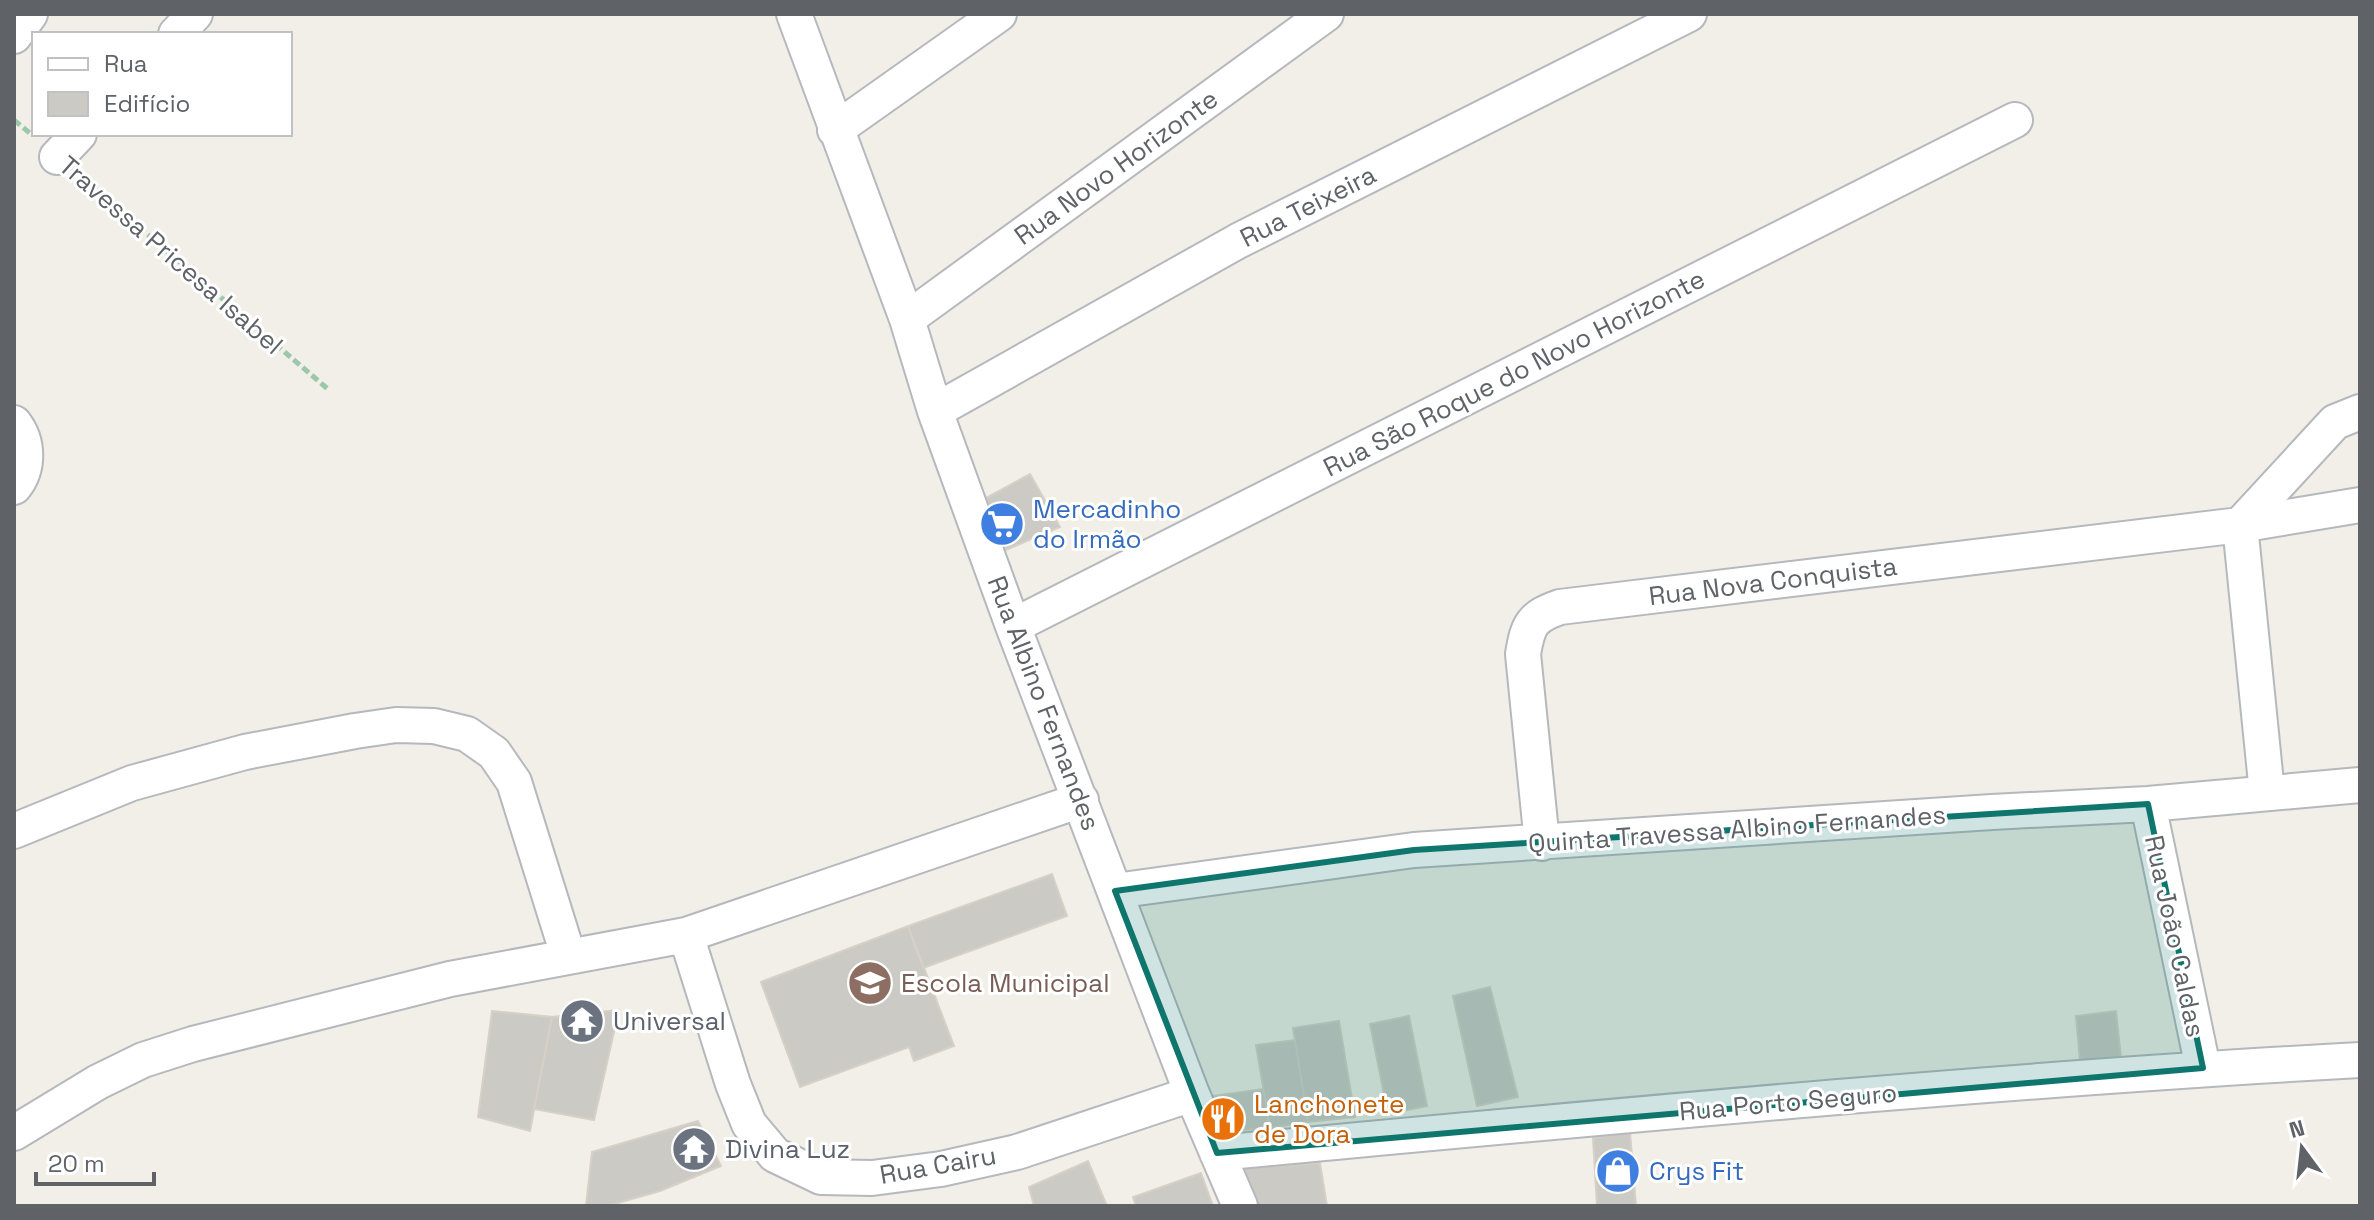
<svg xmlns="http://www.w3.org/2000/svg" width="2374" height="1220" font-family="'Space Grotesk',sans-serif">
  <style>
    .building { fill: #cccac5; stroke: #d6d1c6; stroke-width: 2 }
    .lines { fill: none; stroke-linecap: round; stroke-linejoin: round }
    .minor-casing { stroke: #b5b8bc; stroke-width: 38 }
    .path { stroke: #9cc7a9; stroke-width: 5; stroke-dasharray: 8 4; stroke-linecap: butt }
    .minor { stroke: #fff; stroke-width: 34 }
    .marked { fill: #0f766e; fill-opacity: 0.2; stroke: #0f766e; stroke-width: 6; stroke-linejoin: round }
    .labels { text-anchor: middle; stroke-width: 6; stroke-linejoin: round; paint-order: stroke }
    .street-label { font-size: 26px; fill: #5f6368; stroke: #fff }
    .shop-label { font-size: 26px; fill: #366cbe; stroke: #fff; text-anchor: start }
    .education-label { font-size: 26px; fill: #785e54; stroke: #fff; text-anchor: start }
    .worship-label { font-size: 26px; fill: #5b616d; stroke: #fff; text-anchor: start }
    .food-label { font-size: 26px; fill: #c56008; stroke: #fff; text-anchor: start }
  </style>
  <rect width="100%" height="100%" fill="#f1efe8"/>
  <path class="building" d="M1030,474L1060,527L1006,550L986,498Z
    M1052,874L1067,916L923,968L908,926Z
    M908,926L954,1046L914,1061L909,1047L800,1087L761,982Z
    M1490,987L1518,1097L1477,1106L1453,996Z
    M619,1010L594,1120L534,1109L552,1017Z
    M492,1011L552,1017L530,1131L478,1117Z
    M2116,1011L2121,1058L2080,1061L2076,1016Z
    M1409,1016L1427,1106L1388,1114L1370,1024Z
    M1339,1021L1355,1117L1308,1122L1293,1028Z
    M1295,1040L1308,1122L1270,1128L1256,1045Z
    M1263,1089L1270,1128L1214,1132L1205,1097Z
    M698,1121L721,1166L660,1191L607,1206H586L592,1152Z
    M1630,1132L1636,1206H1597L1593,1138Z
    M1088,1161L1107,1206H1034L1029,1187Z
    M1320,1163L1327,1206H1255L1241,1168Z
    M1201,1173L1213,1206H1136L1133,1197Z"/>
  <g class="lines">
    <g class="minor-casing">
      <path id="minor" d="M794,14L907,319L935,411L1013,626L1192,1094L1240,1206
        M176,34L195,14
        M14,36L30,14
        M835,130L999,14
        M57,157L79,134
        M907,319L1326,14
        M935,411L1238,241L1689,14
        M14,423C29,442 29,469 14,487
        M1013,626L2015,120
        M2267,793L2240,525L2335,422L2360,412
        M2148,804L2203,1068
        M14,831L132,783L245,752L355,731L396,725L434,726L467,734L494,753L514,782L568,955
        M1542,843L1523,654C1528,625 1531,617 1560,607L2240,525L2360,505
        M1115,891L1414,850L1992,812L2148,804L2360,785
        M686,935L733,1084L749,1124L775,1155L821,1177L872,1178L941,1169L1017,1152L1192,1094
        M14,1133L98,1082L143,1060L193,1044L450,979L686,935L1081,800
        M1217,1153C1597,1118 1978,1081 2360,1060"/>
    </g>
    <path class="path" d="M14,120L31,134
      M84,180L329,390"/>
    <use href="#minor" class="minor"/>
  </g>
  <path class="marked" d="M2148,804L2203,1068L1217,1153L1115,891L1414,850Z"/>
  <defs>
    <g id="supermarket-disc" transform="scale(2.3)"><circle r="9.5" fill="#3f7fe0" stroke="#fff"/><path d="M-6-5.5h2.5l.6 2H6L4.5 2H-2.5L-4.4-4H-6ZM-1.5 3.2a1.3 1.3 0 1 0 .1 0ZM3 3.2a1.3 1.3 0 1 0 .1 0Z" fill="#fff"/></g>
    <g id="school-disc" transform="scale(2.3)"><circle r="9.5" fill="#8d6e63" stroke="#fff"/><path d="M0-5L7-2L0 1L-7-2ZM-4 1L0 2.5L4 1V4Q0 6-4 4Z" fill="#fff"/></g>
    <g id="temple-disc" transform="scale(2.3)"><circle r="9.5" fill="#6b7280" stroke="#fff"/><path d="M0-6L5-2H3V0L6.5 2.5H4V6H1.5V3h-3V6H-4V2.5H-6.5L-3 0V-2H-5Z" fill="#fff"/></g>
    <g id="restaurant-disc" transform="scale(2.3)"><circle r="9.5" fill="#e8710a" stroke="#fff"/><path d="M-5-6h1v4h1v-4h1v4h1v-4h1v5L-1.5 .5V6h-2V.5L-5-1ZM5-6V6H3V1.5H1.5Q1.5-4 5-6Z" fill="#fff"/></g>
    <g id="shop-disc" transform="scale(2.3)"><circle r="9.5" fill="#3f7fe0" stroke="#fff"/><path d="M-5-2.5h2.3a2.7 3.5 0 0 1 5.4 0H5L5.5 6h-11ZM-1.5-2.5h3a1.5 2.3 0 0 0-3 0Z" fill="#fff"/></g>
  </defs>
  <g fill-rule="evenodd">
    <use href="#supermarket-disc" x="1002" y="524"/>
    <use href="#school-disc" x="870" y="983"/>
    <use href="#temple-disc" x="582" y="1021"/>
    <use href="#restaurant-disc" x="1223" y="1119"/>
    <use href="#temple-disc" x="694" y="1149"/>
    <use href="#shop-disc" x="1618" y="1171"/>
  </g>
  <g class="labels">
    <g class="street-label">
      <text transform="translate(1116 167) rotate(-36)" y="9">Rua Novo Horizonte</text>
      <text transform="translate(1308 206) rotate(-27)" y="9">Rua Teixeira</text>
      <text transform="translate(171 255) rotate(41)" y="9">Travessa Pricesa Isabel</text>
      <text transform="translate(1514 373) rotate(-27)" y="9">Rua São Roque do Novo Horizonte</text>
      <text transform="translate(1773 581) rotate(-7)" y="9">Rua Nova Conquista</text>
      <text transform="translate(1044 703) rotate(69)" y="9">Rua Albino Fernandes</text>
      <text transform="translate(1737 829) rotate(-4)" y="9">Quinta Travessa Albino Fernandes</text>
      <text transform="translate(2175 936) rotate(78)" y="9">Rua João Caldas</text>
      <text transform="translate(1788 1102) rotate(-5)" y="9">Rua Porto Seguro</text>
      <text transform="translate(938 1165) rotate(-10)" y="9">Rua Cairu</text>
    </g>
    <g class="shop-label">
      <text x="1033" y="518">Mercadinho<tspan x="1033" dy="30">do Irmão</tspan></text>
      <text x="1649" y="1180">Crys Fit</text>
    </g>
    <g class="education-label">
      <text x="901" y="992">Escola Municipal</text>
    </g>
    <g class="worship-label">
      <text x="613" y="1030">Universal</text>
      <text x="725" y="1158">Divina Luz</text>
    </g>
    <g class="food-label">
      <text x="1254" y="1113">Lanchonete<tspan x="1254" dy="30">de Dora</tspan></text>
    </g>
  </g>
  <rect width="2374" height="1220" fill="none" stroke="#5f6368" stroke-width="32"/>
  <rect x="32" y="32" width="260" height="104" fill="#ffffff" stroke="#bfc1c3" stroke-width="2"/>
  <rect x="48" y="58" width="40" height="12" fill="#ffffff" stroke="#bfc1c3" stroke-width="2"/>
  <text x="104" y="72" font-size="24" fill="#5f6368">Rua</text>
  <rect x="48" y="92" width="40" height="24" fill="#cccac5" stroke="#bfc1c3" stroke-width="2"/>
  <text x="104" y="112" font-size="24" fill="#5f6368">Edifício</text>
  <g transform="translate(2302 1148) rotate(345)" stroke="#ffffff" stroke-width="6" paint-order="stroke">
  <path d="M0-6L14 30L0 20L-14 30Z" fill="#5f6368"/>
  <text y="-12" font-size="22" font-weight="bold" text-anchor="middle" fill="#5f6368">N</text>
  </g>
  <path d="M36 1172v12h118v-12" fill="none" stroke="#5f6368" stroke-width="4"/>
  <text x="48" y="1172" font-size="24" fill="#5f6368" stroke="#ffffff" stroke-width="6" paint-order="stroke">20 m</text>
</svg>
